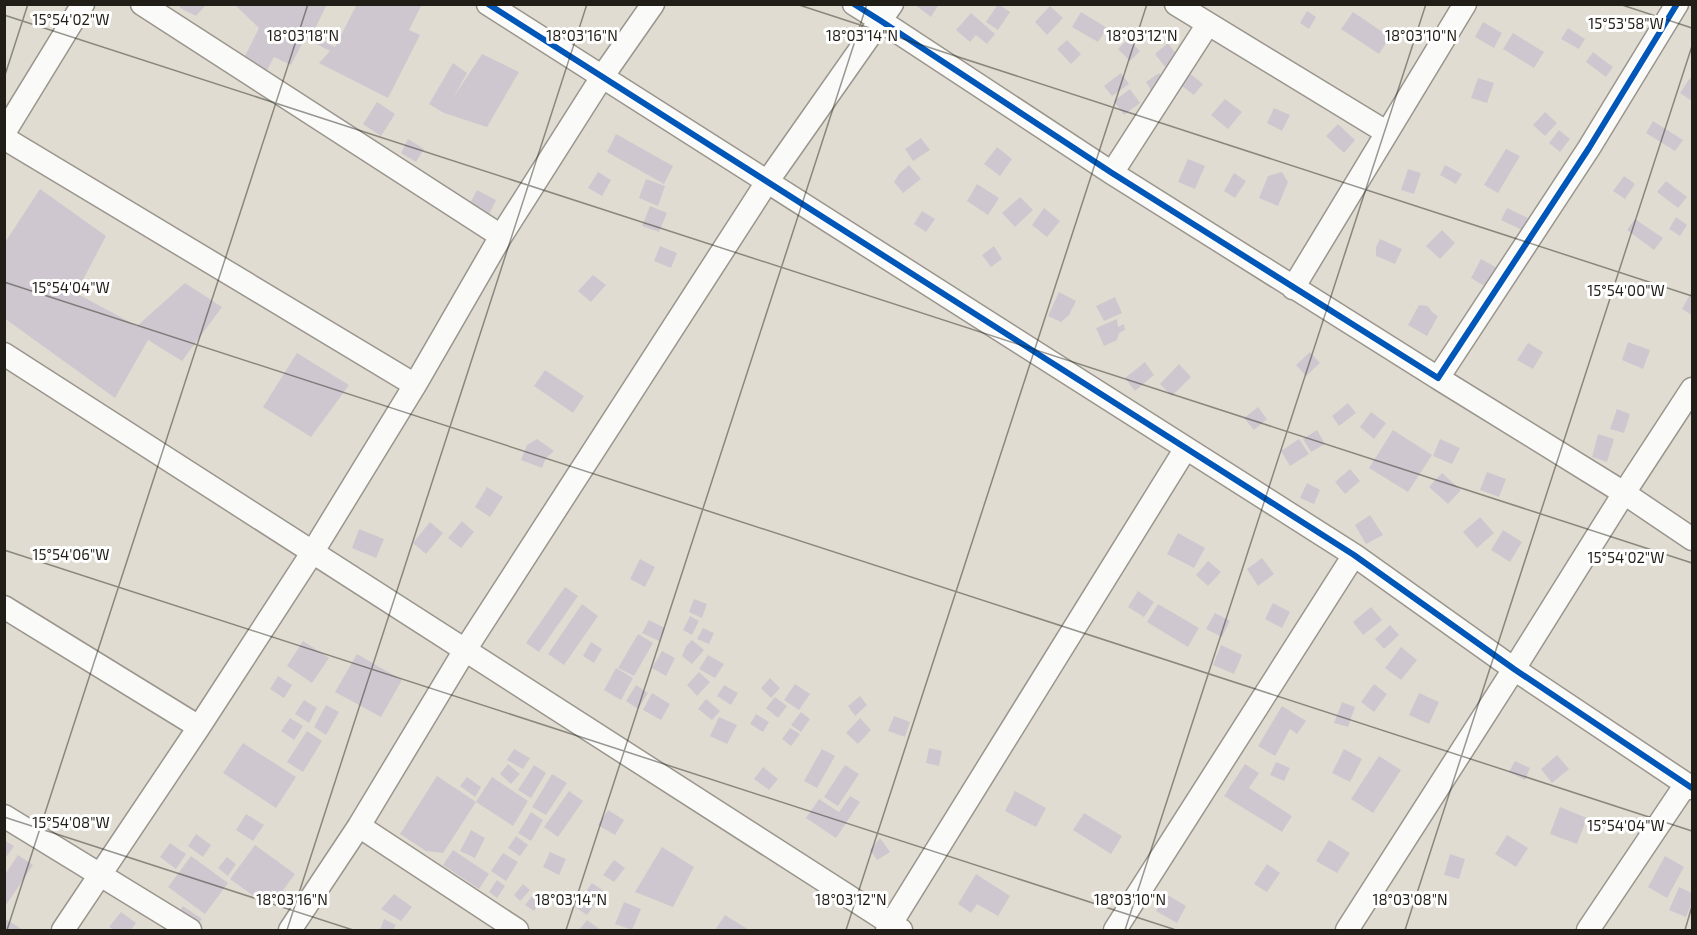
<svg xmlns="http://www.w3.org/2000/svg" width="1697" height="935" font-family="'Exo 2',sans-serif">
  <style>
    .building { fill: #cfc7cf }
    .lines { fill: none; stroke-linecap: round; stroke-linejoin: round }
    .minor-casing { stroke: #9a958d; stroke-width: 25 }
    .minor { stroke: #fafaf8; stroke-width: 22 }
    .cycleway-casing { stroke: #fff; stroke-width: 10 }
    .cycleway { stroke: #0057b8; stroke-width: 6 }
    .ticks { fill: none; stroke: #211e17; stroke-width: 1.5; stroke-opacity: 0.45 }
    .ticks-label { font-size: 15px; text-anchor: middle; fill: #211e17; stroke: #fff; stroke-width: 6; stroke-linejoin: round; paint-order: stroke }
  </style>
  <rect width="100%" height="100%" fill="#e1dcd1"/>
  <path class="building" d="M181,4H207L196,16L180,8Z
    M234,4H327L312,35L335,47L357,4H422L409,30L420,35L388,98L319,63L330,51L305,38L291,65L274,57L265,74L242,62L259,28Z
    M914,4H939L931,17Z
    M998,4L1010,12L998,30L986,22Z
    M1050,6L1063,18L1047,35L1035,22Z
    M1307,11L1316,17L1309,29L1300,23Z
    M1081,12L1107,28L1098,42L1072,27Z
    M1353,12L1390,37L1379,54L1341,29Z
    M971,13L995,34L987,44L976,35L970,42L956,30Z
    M1483,22L1502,33L1494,48L1475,37Z
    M1568,28L1585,39L1579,49L1561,39Z
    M1513,33L1544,52L1534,68L1503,49Z
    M1128,39L1140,51L1130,61L1118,49Z
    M1067,40L1081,54L1071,64L1057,49Z
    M1168,43L1179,58L1166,68L1155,54Z
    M1593,52L1613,67L1606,77L1586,62Z
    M482,54L519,72L487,127L444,113L429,104L453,63L467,73L453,98Z
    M1188,72L1203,84L1194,95L1179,84Z
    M1121,73L1129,84L1112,96L1104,86Z
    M1159,73L1167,86L1154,95L1146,82Z
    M1478,78L1494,83L1487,103L1471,98Z
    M1690,78L1692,80V101L1680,93Z
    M1130,89L1140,103L1124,115L1114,101Z
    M1225,99L1242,112L1228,129L1211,115Z
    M377,102L395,114L381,136L363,124Z
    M1274,108L1290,115L1282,131L1267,123Z
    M1545,112L1557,123L1545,136L1533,125Z
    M1653,121L1683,140L1675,151L1646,133Z
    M1338,124L1355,140L1344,153L1326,136Z
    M1559,130L1570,139L1560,152L1549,143Z
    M616,134L673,166L664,184L607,152Z
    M921,138L930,150L913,161L905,149Z
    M408,139L424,149L416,162L401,153Z
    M997,147L1012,159L1000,176L984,164Z
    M1506,149L1520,156L1498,193L1484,185Z
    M1188,159L1205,166L1195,189L1178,182Z
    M909,165L921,179L903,193L894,182L899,174Z
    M1445,165L1462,174L1456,184L1440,175Z
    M1408,169L1421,173L1414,194L1401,190Z
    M598,172L611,180L602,196L588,188Z
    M1282,172L1288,182L1278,206L1259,198L1268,176Z
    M1234,173L1246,181L1235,198L1224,191Z
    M1624,176L1635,184L1625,199L1613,191Z
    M646,179L665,186L658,206L639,198Z
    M1666,181L1687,197L1678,208L1657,192Z
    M977,184L999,198L988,215L967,201Z
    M40,189L106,236L76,293L137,326L185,283L222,307L182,361L148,340L115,398L4,318V244Z
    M477,190L496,200L487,219L467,209Z
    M1020,197L1033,210L1015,227L1002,213Z
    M650,206L667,213L659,232L642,226Z
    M1044,208L1060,221L1047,237L1032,225Z
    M1507,208L1528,218L1522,230L1501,220Z
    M922,211L935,219L926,232L914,224Z
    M1676,217L1687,225L1680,236L1669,229Z
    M1635,219L1663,238L1654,250L1627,230Z
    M1442,230L1455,243L1440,259L1426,246Z
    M1380,239L1402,249L1395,264L1376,256V247Z
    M660,246L677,253L671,268L654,261Z
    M994,246L1002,259L991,267L982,255Z
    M1481,259L1497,268L1486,287L1471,278Z
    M593,275L606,285L591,302L578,291Z
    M1692,291V315L1682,309Z
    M1059,292L1076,301L1069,315L1061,322L1048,316Z
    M1115,297L1122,313L1104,321L1096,306Z
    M1419,305L1428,306L1432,312L1438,316L1427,336L1408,325Z
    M1117,319L1118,327L1124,324L1125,330L1119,333L1117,340L1104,346L1096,328Z
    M1628,342L1650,350L1643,369L1622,360Z
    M1528,343L1543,352L1533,369L1517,360Z
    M1310,352L1320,363L1306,376L1296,365Z
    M297,353L349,385L311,437L263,407Z
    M1145,362L1154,375L1135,391L1125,378Z
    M1179,364L1191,377L1172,396L1160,384Z
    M545,370L584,396L573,413L534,386Z
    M1348,403L1356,413L1339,426L1332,416Z
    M1258,407L1267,419L1254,430L1244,418Z
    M1617,409L1630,414L1624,433L1610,429Z
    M1371,412L1386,423L1374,439L1360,427Z
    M1317,430L1325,444L1311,452L1303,439Z
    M1393,430L1432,455L1408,492L1369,468Z
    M1598,434L1614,439L1607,462L1592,457Z
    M537,439L554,451L546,458L542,468L521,460L527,445Z
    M1299,439L1309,454L1290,466L1281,451Z
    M1440,439L1460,448L1452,464L1433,456Z
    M1350,469L1360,481L1345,494L1335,482Z
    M1487,472L1506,479L1499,497L1480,490Z
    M1442,473L1461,490L1448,504L1429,487Z
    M1307,483L1320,490L1314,504L1300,498Z
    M487,487L503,497L490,517L475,507Z
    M1370,515L1383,535L1366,544L1355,525Z
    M1480,517L1494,533L1477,548L1463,532Z
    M462,521L474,532L461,548L448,538Z
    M430,522L443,533L426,554L413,543Z
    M359,529L384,539L376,558L352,548Z
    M1503,530L1522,542L1510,562L1491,550Z
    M1178,533L1205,548L1194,568L1167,554Z
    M1262,558L1274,574L1258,586L1247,569Z
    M640,559L655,567L645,587L630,579Z
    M1208,561L1221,572L1208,586L1196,575Z
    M565,587L578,596L539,652L526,643Z
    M1138,591L1154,602L1144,617L1128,607Z
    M694,599L707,604L702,618L689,612Z
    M1273,603L1290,612L1282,628L1265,619Z
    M582,604L598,616L564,665L548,654Z
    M1158,604L1199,628L1188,647L1147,622Z
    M1371,607L1382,620L1363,635L1353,622Z
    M1215,613L1230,621L1222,637L1206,629Z
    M690,616L699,621L692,635L683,630Z
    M649,620L665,628L659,641L642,633Z
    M1390,625L1399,635L1384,649L1375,639Z
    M703,628L714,633L709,644L697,639Z
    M638,634L653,643L634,676L618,668Z
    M692,640L704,650L692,664L682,656L686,646Z
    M303,641L329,658L312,683L287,666Z
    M591,642L602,649L594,663L583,656Z
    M1221,645L1242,655L1234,674L1213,665Z
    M1401,647L1417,660L1401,680L1385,668Z
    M662,651L675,658L666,676L652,668Z
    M357,654L402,680L381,717L335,692Z
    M708,655L724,664L715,678L699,669Z
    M616,668L633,678L621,700L604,690Z
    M699,672L710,682L697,696L687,685Z
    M278,676L292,685L284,698L270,689Z
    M770,678L780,688L771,698L761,688Z
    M795,684L810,694L799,710L784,700Z
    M1374,684L1387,694L1374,712L1361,702Z
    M636,685L648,693L638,709L626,701Z
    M724,685L738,693L731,705L717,696Z
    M652,693L670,704L661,720L643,710Z
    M1419,693L1439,702L1429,724L1409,715Z
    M860,696L867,705L855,716L848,706Z
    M775,697L787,706L778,718L766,708Z
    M706,699L720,711L712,720L698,709Z
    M304,700L317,708L309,723L295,714Z
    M1342,702L1355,707L1348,727L1334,723Z
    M326,705L339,712L326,735L314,727Z
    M1282,706L1306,721L1297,734L1290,729L1275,756L1258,746Z
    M801,712L810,719L801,732L791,725Z
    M756,714L769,722L763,732L750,724Z
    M894,716L910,722L905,737L888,731Z
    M719,717L737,725L727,744L710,736Z
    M290,718L303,726L294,740L281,731Z
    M860,718L871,730L858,744L846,733Z
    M790,728L800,734L791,746L782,739Z
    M307,731L322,741L303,772L287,762Z
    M243,743L296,777L276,808L223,773Z
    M929,748L942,751L939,766L926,763Z
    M514,749L530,758L523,769L507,760Z
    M822,749L835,756L817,788L804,781Z
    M1344,749L1362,759L1350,782L1332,773Z
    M1557,755L1569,769L1552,783L1541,769Z
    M1379,756L1401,770L1373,813L1351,799Z
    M1515,761L1530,768L1525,780L1509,772Z
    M1276,762L1290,768L1284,781L1270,775Z
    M508,764L520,774L511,784L500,774Z
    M1245,764L1259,773L1249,788L1292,816L1282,832L1224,796Z
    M534,765L546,773L531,798L518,790Z
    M845,765L859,774L838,806L824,797Z
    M763,767L778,779L769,790L754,779Z
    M552,774L567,783L546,815L532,807Z
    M437,776L476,802L492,777L528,801L513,826L476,802L443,853L426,851L400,834Z
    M467,777L481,787L475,797L460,786Z
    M569,791L583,801L558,837L544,827Z
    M1015,791L1046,808L1036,827L1005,811Z
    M850,796L860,802L836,838L806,818L819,799L839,812Z
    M1560,807L1587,818L1577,844L1550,834Z
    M608,810L624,820L615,835L598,825Z
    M531,812L543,820L531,841L518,833Z
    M1084,813L1122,836L1111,854L1073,830Z
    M246,814L264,825L253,841L236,830Z
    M471,830L485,838L475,858L460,851Z
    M196,834L211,845L203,857L188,846Z
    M1507,835L1528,848L1516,867L1495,854Z
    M516,836L528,845L520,856L508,848Z
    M880,838L890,852L877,860L870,850Z
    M4,840L14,846L4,860Z
    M1329,840L1350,853L1337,873L1316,861Z
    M170,843L186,854L176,869L160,857Z
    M255,845L295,874L270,908L230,879Z
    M662,847L694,867L673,907L635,892Z
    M453,850L489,874L479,889L443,865Z
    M550,852L566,859L559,875L543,867Z
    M503,853L518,862L506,881L491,871Z
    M1450,854L1465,859L1459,879L1444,875Z
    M18,855L33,865L4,908V876Z
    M191,856L228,883L205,914L168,887Z
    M1665,856L1684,867L1667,898L1648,887Z
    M227,857L236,864L228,876L218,868Z
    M614,860L625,868L614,882L603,875Z
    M1267,864L1280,873L1267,892L1254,884Z
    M976,874L1010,896L998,916L977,904L971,913L958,904Z
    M497,880L505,886L497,898L489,892Z
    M592,883L604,891L587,915L575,907Z
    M523,884L530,890L520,901L514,895Z
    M1679,887L1692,893V902L1686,917L1669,910Z
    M394,894L412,907L401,921L381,909Z
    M534,894L542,900L534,911L525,905Z
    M1166,894L1186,906L1177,923L1156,911Z
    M624,902L641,909L632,930L615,924Z
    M183,906L202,919L194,930L172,922Z
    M121,912L136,923L131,930H115L109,927Z
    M725,915L749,930H715Z
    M4,918L23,930H4Z
    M384,919L396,925L393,930H380Z
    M587,920L601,930H579Z"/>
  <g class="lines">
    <g class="minor-casing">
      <path id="minor" d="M142,4L501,236
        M488,4L1354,555L1514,669L1692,788
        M854,4L881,21L1112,173L1438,378L1589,148L1677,4
        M1176,4L1386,132
        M4,133L83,4
        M4,138L415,385
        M1112,173L1208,24
        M1293,288L1465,4
        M4,354L901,930
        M1438,378L1624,493L1692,539
        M4,607L199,727
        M4,816L190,930
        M359,826L517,930
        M63,930L199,727L312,553L415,385L501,236L602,77L653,4
        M290,930L359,826L465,650L767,182L892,4
        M887,930L1186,448
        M1115,930L1354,555
        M1347,930L1514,669L1624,493L1692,389
        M1588,930L1686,784"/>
    </g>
    <use href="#minor" class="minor"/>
    <g class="cycleway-casing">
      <path id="cycleway" d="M488,4L1354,555L1514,669L1692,788
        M854,4L881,21L1112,173L1438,378L1589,148L1677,4"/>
    </g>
    <use href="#cycleway" class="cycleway"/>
  </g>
  <path class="ticks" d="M796,4L1692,296M1619,4L1692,28M4,15L1692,563M4,78L28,4M4,282L1692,831M4,550L1176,930M4,817L353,930M7,930L308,4M287,930L587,4M566,930L867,4M846,930L1147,4M1125,930L1426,4M1405,930L1692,46M1685,930L1692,906"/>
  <g class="ticks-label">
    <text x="71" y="25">15°54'02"W</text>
    <text x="1626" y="29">15°53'58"W</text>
    <text x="303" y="41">18°03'18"N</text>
    <text x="582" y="41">18°03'16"N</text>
    <text x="862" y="41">18°03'14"N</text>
    <text x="1142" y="41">18°03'12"N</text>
    <text x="1421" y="41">18°03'10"N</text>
    <text x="71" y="293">15°54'04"W</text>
    <text x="1626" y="296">15°54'00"W</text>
    <text x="71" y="560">15°54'06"W</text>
    <text x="1626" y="563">15°54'02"W</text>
    <text x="71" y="828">15°54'08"W</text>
    <text x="1626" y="831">15°54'04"W</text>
    <text x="292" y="905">18°03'16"N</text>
    <text x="1130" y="905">18°03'10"N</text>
    <text x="1410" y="905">18°03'08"N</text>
    <text x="571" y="905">18°03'14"N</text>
    <text x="851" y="905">18°03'12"N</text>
  </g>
  <rect width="1697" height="935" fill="none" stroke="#211e17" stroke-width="12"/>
</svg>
